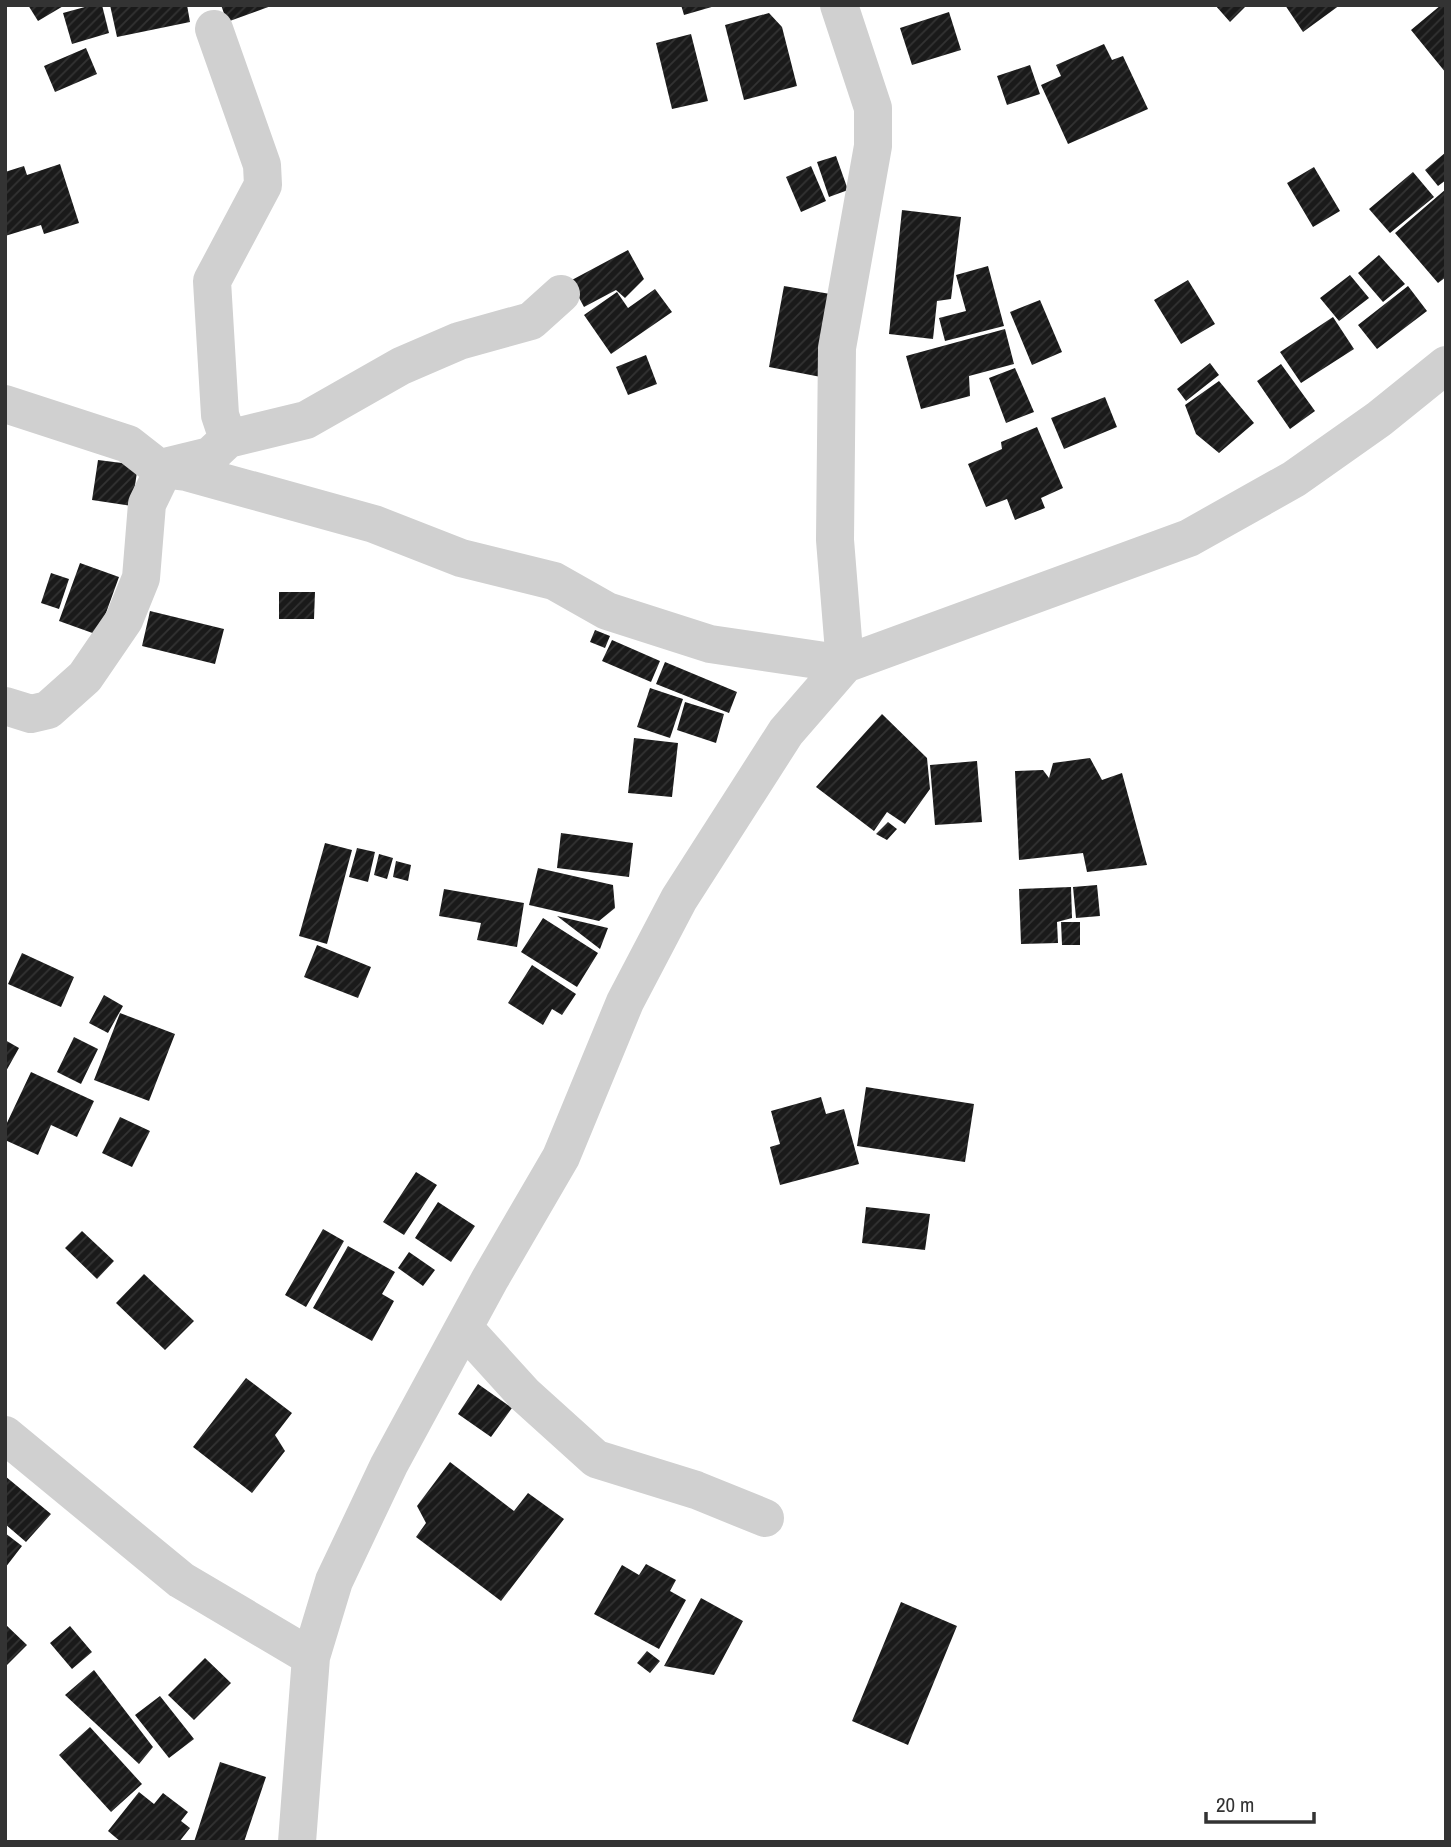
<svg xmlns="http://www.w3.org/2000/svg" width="1451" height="1847" font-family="'Archivo Narrow',sans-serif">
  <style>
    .building { fill: url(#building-hatch) }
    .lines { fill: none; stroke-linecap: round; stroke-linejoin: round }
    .minor { stroke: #d0d0d0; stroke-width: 38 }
  </style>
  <defs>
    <pattern id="building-hatch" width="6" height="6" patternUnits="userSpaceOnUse" patternTransform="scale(1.75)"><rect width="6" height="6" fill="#1a1a1a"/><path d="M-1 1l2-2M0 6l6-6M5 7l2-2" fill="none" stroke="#333"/></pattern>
  </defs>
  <rect width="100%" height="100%" fill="#fff"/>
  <path class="building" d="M28,5H65L38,21Z
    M92,5H102L109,33L72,44L63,13Z
    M110,5H187L190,22L117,37Z
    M221,5H271V6L227,22Z
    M681,5H715V6L684,15Z
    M1215,5H1247L1230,22Z
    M1285,5H1340L1303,32Z
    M1441,5H1446V73L1411,30Z
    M949,12L961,50L912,65L900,28Z
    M769,13L782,27L797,86L744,100L725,25Z
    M691,34L708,101L672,109L656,43Z
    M1104,44L1112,60L1123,56L1148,109L1068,144L1041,85L1061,76L1056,65Z
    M86,48L97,74L55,92L44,66Z
    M1030,65L1040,94L1007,105L997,76Z
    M1446,152V180L1438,186L1425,170Z
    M836,156L848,190L829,197L817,162Z
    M60,164L79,223L44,234L41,225L5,236V172L24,166L27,175Z
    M811,166L826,201L801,212L786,177Z
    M1314,167L1340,211L1313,227L1287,183Z
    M1413,172L1434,197L1390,233L1369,209Z
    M1446,189V277L1438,283L1395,233Z
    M902,210L961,217L951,299L937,301L933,339L889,334Z
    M628,250L644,279L625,298L616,290L584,307L570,281Z
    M1379,255L1405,284L1383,302L1358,273Z
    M988,266L1004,326L945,341L939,318L966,311L956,275Z
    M1350,275L1369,298L1339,321L1320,298Z
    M1188,280L1215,324L1181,344L1154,300Z
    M784,286L836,295L821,377L769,367Z
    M1408,286L1427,311L1377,349L1358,325Z
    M655,289L672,312L611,354L584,315L617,292L628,308Z
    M1040,300L1062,352L1032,365L1010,312Z
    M1333,317L1354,349L1301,383L1280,352Z
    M1005,329L1014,364L969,376L970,396L921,409L906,356Z
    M646,355L657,384L628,395L616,367Z
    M1210,363L1219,375L1186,401L1177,389Z
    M1281,364L1315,411L1290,429L1257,381Z
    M1015,368L1034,412L1006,423L989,378Z
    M1219,381L1254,423L1219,453L1196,434L1185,405Z
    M1105,397L1117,427L1064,449L1051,418Z
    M1037,427L1063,488L1041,498L1045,508L1015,520L1007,499L986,507L968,464L1002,449L1001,442Z
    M98,460L138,465L132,506L92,500Z
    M80,563L119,577L98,635L59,621Z
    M51,573L69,579L59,609L41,603Z
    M279,592H315L314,619H279Z
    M150,611L224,629L215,664L142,646Z
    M595,630L610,636L605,648L590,642Z
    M612,640L660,661L651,682L602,661Z
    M665,662L737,692L729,713L656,684Z
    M650,688L683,699L670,738L637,727Z
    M685,702L724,714L716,743L677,730Z
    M882,714L927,758L930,789L905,824L887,812L874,831L816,787Z
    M634,738L678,743L672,797L628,793Z
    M1090,758L1102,780L1122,773L1147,865L1087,872L1083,853L1019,860L1015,771L1043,770L1049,778L1053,763Z
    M977,761L982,822L935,825L930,765Z
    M888,822L897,829L887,840L876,834Z
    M561,833L633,843L629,877L557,868Z
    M325,843L352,850L327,944L299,936Z
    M357,848L375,852L368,882L349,877Z
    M379,854L393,858L387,879L374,875Z
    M396,861L411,865L408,881L393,877Z
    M538,868L613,885L615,908L599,921L529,905Z
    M1097,885L1100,916L1076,918L1073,887Z
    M1071,887L1072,918L1057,922L1058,943L1021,944L1019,889Z
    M444,889L524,903L517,947L477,940L481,923L439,916Z
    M557,916L608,928L600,949Z
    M543,918L598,953L577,987L521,952Z
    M1061,922H1080V945H1062Z
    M317,945L371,967L358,998L304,977Z
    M22,953L74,977L61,1007L8,984Z
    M532,965L576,994L562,1015L552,1009L543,1025L508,1003Z
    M104,995L123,1006L108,1033L89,1023Z
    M120,1013L175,1034L149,1101L94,1080Z
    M74,1037L98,1049L81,1084L57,1072Z
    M5,1040L19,1048L5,1073Z
    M31,1072L94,1101L77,1137L51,1125L38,1155L5,1140V1127Z
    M866,1087L974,1104L965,1162L857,1146Z
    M821,1097L826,1114L844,1109L859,1164L780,1185L770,1147L780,1144L771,1111Z
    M120,1117L150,1131L132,1167L102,1153Z
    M416,1172L437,1185L404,1235L383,1222Z
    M438,1202L475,1226L451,1262L415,1238Z
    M866,1207L930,1214L925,1250L862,1243Z
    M323,1229L344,1241L306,1307L285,1295Z
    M82,1231L114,1261L97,1279L65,1248Z
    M348,1246L395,1272L382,1294L394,1301L372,1341L313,1308Z
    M409,1252L435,1270L423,1286L398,1268Z
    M144,1274L194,1321L165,1350L116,1303Z
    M246,1378L292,1413L275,1435L285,1451L252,1493L193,1447Z
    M478,1384L512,1408L491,1437L458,1414Z
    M450,1462L514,1511L528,1493L564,1519L501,1601L416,1537L426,1523L417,1506Z
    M5,1476L51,1514L26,1542L5,1524Z
    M5,1533L22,1546L5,1568Z
    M646,1564L676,1580L670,1591L686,1600L659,1649L594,1614L622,1565L639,1575Z
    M701,1598L743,1621L714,1675L664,1666Z
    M901,1602L957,1626L908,1745L852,1721Z
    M5,1624L27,1645L5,1667Z
    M70,1626L92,1652L72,1669L50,1643Z
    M647,1651L660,1661L650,1673L637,1663Z
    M205,1658L231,1683L194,1720L168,1695Z
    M94,1670L153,1747L139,1764L65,1695Z
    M160,1696L194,1739L169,1758L135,1715Z
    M90,1727L142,1784L111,1812L59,1755Z
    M220,1762L266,1777L244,1842H194Z
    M139,1792L154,1804L163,1793L188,1812L181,1821L190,1828L179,1842H121L108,1831Z"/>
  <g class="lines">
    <path class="minor" d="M5,404L128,444L160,469L186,472L374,524L461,558L554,581L607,611L710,644L845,664L835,540L837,348L873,146V108L839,5
      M228,439L306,420L401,366L459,341L531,321L561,294
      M165,467L210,456L228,439L220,415L212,281L263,185L262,165L214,29
      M5,706L31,714L48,710L85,677L124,620L141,578L147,504L164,469
      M464,1328L524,1394L596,1459L696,1490L765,1518
      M5,1435L181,1580L311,1657
      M297,1842L311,1657L334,1581L389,1465L490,1279L561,1157L625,1002L679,899L786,732L845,664L1189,538L1294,479L1379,419L1446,365"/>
  </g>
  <rect width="1451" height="1847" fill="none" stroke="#333333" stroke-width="14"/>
  <path d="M1206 1812v10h108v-10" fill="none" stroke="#333333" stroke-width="3.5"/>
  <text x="1216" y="1812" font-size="21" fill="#333333" stroke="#ffffff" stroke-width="5" paint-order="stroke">20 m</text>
</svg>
